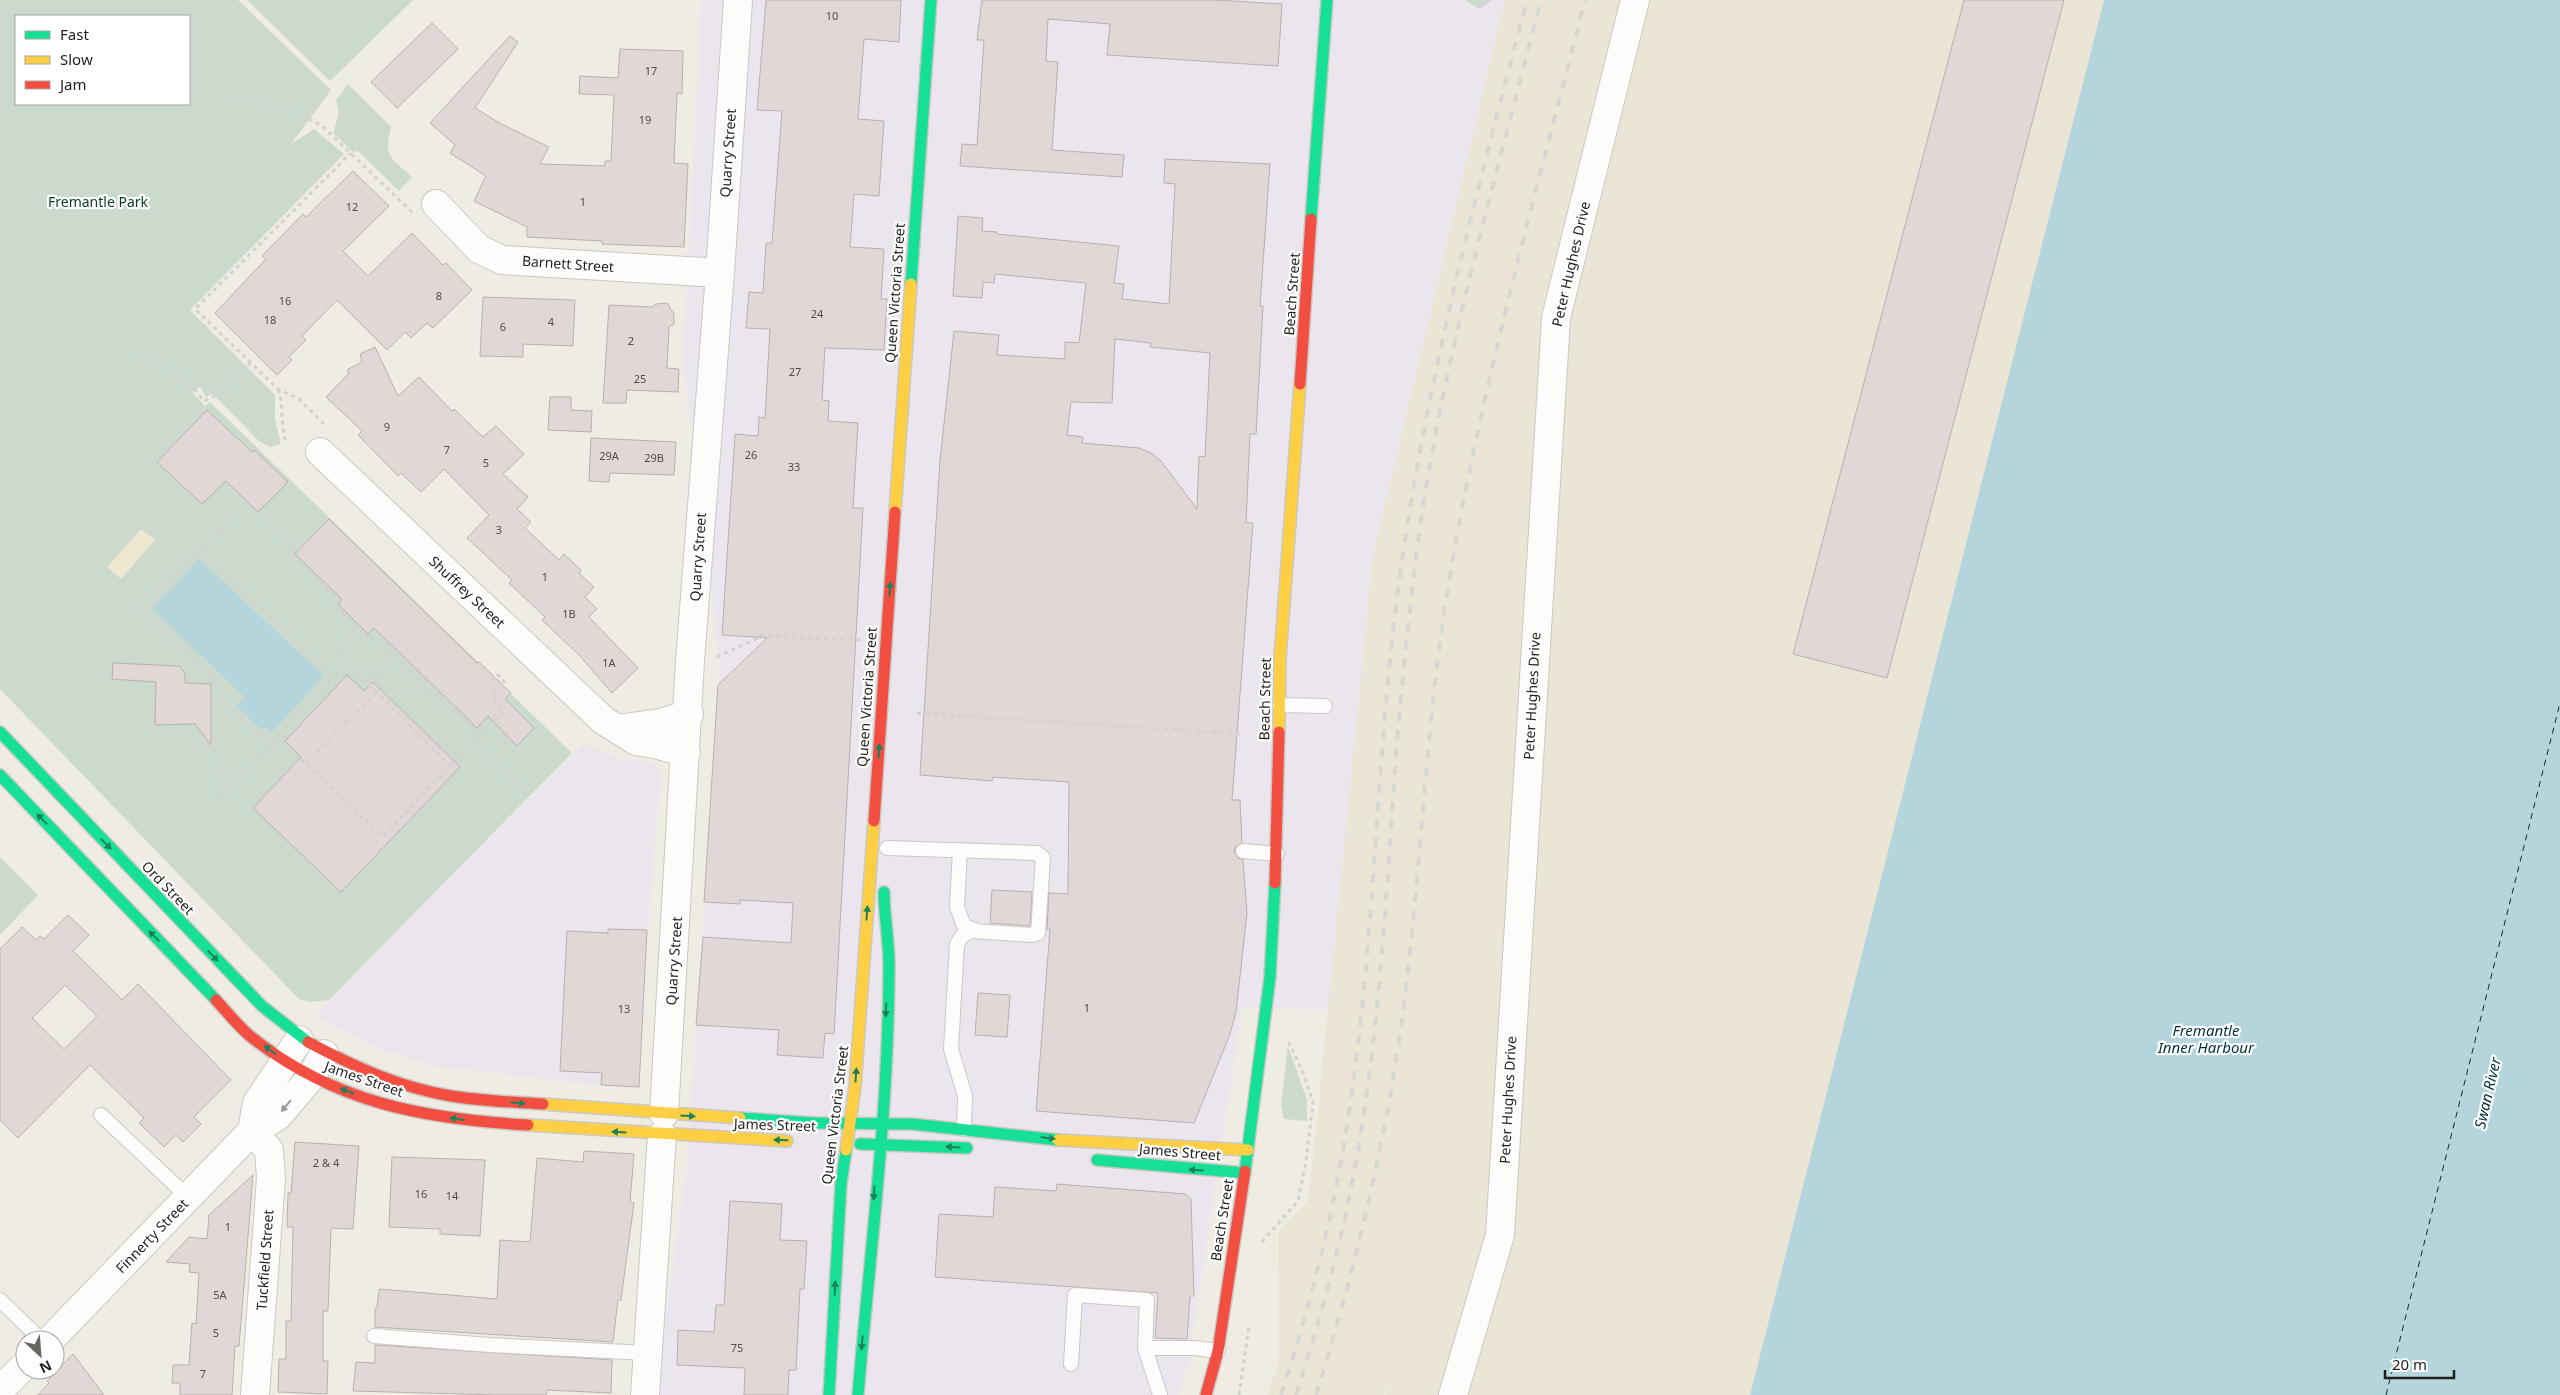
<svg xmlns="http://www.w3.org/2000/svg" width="2560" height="1395" font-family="'Noto Sans',sans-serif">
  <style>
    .commercial { fill: #ebe6ee }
    .built { fill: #eae5d4 }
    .green { fill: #ccd9cd; fill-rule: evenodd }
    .sand { fill: #efe8d0 }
    .water { fill: #b4d5dc }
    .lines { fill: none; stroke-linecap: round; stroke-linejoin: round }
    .ferry { stroke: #00303a; stroke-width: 1; stroke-dasharray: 6 5; stroke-linecap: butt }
    .building { fill: #e1d7d7; stroke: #b5b1af; fill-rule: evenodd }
    .lane-casing { stroke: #cac8c1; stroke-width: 16 }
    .street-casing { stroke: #cac8c1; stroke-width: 30 }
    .fast-casing { stroke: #cac8c1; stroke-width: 14 }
    .slow-casing { stroke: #cac8c1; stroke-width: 14 }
    .jam-casing { stroke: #cac8c1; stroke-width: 14 }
    .path { stroke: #d3d2d0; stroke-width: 3; stroke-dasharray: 4 4; stroke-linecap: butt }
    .lane { stroke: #fdfcfb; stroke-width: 14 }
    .street { stroke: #fdfcfb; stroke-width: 28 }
    .fast { stroke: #16e098; stroke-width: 11 }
    .slow { stroke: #ffcf43; stroke-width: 11 }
    .jam { stroke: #f24e42; stroke-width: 11 }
    .rail { stroke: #d6d6d3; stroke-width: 4; stroke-dasharray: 9 9; stroke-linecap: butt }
    .oneway { fill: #1c8059 }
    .oneway2 { fill: #9a9996 }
    .labels { text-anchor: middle; stroke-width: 4.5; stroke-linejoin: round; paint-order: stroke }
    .number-label { font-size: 11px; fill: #514d49 }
    .street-label { font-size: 14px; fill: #211f1a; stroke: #fff }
    .park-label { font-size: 14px; fill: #073c25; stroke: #fff }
    .water-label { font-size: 15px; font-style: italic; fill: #00303a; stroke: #fff }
  </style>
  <rect width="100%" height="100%" fill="#efece4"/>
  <path class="commercial" d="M702,0H1505L1373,555L1329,1010L1242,1007L1189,1358L1178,1395H655L688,1160L720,663L683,358Z
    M584,744L623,760L651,762L661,774L633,1089L433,1066L380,1049L332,1025L316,1014Z"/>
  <path class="built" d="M1505,0H2104L1750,1395H1385L1391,1369L1384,1395H1267L1279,1361L1278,1232L1307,1202L1311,1179L1373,555Z"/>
  <path class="green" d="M0,0H238L331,90L291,144L314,129L344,154L190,310L275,395V419L281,444L270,447L259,441L213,394L206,397L200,387L192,392L205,406L210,402L572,753L329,1000L309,1002L299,999L0,689ZM16,16H189V104H16Z
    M247,0H413L330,81Z
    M1465,0H1492L1479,9Z
    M348,84L391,127C383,158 391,157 412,177L399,191L357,150L354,153L333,133L339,113L336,100Z
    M0,857L38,895L0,935Z
    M1288,1046L1307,1100V1121L1284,1119L1281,1105Z"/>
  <path class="sand" d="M141,529L155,540L121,579L107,567Z"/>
  <path class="water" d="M2104,0H2560V1395H1750Z
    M199,559L324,676L271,733L265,727L262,730L236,705L245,697L152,609Z"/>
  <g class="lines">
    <path class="ferry" d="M2386,1395L2560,703"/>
  </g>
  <path class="building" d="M766,0H901L899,42L864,39L858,119L884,121L879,196L854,194L850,247L884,249L881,299H887L884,350L825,348L822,400L829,401L828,421L858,423L853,508H863L835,1017L834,1034L825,1033L823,1058L777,1055L779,1030L696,1025L703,937L791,943L793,903L740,900V904L704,902L718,685L767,638L722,635L735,434L758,436L759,417L765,418L770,329L746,328L749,292L763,293L766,243H772L782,111L757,110Z
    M982,0H1216L1282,4L1278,66L1107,55L1110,24L1048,19L1046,61L1058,62L1052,150L1124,155L1122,177L960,166L962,144L977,145L984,40H977Z
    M1964,0H2064L1887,678L1793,654Z
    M432,23L458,49L397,108L371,82Z
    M510,36L518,42L475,108L501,124L549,147L540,164L605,166V161H611L614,95L579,94L580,76L618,78L620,49L683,51L682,94L677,93L674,163L688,164L684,247L602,244V241L527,237V227L474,201L486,176L450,153L455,145L430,123Z
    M1165,159L1270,164L1260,306H1263L1256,434H1250L1246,523H1253L1232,800H1240L1242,843L1236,846L1234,851L1238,858L1243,860L1247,913L1236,1012L1229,1037L1194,1123L1036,1111L1050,929H1047L1049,893L1068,894L1069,782L993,777L992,781L920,775L940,461L954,331L999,335L997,355L1065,359V342L1079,343L1086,283L995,274L994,283L983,282L982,298L953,296L958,216L983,218L982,231L997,232V234L1119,246L1114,283L1124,284L1122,299L1169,304L1175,184L1164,183ZM1115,339L1151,343L1150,347L1210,353L1205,457L1199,456L1197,509L1161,461L1151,453L1139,448L1082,443L1083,437L1067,435L1071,402L1112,403Z
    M353,171L389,206L343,251L368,276L412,233L443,265L446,263L472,290L433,328L427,323L411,338L405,332L387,350L337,300L302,336L306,340L289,357L292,360L277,375L215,313L266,259L262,256L303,214L306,217Z
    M483,297L575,300L573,346L523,344V357L480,356Z
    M667,303L674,314V324L669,327L667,368L679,369L678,392L627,390L626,403H603L609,305L652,307L656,304Z
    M375,347L398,396L419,377L452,411L454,409L483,437L496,426L524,454L503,474L528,497L517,509L531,522L525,528L559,560L564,554L581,570L579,573L594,587L585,597L597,609L589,617L638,668L612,693L580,656L542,620L545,617L509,583L512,580L467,538L489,515L444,469L421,492L401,473L398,476L358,435L362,431L326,397L349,373L347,370L362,362L360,354Z
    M550,397H571V410L592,411L591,432L548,430Z
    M207,410L252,452L254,450L288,482L258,512L226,481L202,504L157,462Z
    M591,438L676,442L674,475L610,473L609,482L589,481Z
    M329,519L477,663L479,662L511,693L505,699L534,728L517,746L488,716L477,728L374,628L368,634L338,604L342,599L295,554Z
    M113,663L179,666L185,673V683L211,684V745L195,724L155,725L156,682L112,679Z
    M347,675L364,691L373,682L460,767L341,892L253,808L301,757L285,741Z
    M992,890L1032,892L1030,926L990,923Z
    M68,915L89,935L73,951L122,1000L138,984L231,1080L194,1117L201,1124L183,1142L176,1135L164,1147L139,1123L144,1118L90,1065L18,1138L0,1120V949L22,927L36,940L40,936L44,939ZM65,985L97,1016L64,1049L32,1018Z
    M608,929L647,930L639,1087L601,1085L602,1073L560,1071L567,931L608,933Z
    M978,993L1010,995L1007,1037L975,1035Z
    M295,1142L359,1146L353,1229L331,1228L328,1311H323V1361H328L327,1394L278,1392L279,1359H286V1321H291L293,1227H287L288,1193H291Z
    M584,1151L634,1154L630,1202L634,1203L621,1300H618L613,1342L375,1327V1308H377L379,1289L497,1299L500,1240L530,1242L537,1158L583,1162Z
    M392,1157L485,1160L480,1236L440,1234V1229L389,1227Z
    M253,1175L239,1346H235L232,1395H180V1383H172L173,1365H189L192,1323L196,1324L199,1273L189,1272L190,1264L166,1262L189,1237L207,1239L209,1215Z
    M1057,1184L1185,1194L1191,1199L1194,1296H1190L1187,1339L1155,1338L1158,1293L935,1277L939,1214L993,1217L995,1187L1056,1191Z
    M730,1201L782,1204L780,1240L807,1241L804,1289H800L796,1370H789L788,1395H744L745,1368L677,1365L678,1330L714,1332L716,1305H724Z
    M375,1345L612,1360L611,1393L547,1390L546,1395H497L353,1391L356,1362L375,1363Z
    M73,1354L104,1395H38L49,1383L47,1381Z"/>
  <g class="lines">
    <g class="lane-casing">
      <path id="lane" d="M1280,705L1325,706
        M887,848L1037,853L1043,858L1038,933L1032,935L971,931L962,936L957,944L951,1049L965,1096L964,1129
        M960,850L957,907L964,926L975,930
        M1243,851L1277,854
        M101,1115L189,1198
        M0,1300L41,1340
        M374,1336L490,1345L648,1353
        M1145,1348L1160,1395
        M1071,1364L1075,1295L1147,1300L1145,1348H1195L1218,1351"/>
    </g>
    <g class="street-casing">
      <path id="street" d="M436,204L479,249L502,260L720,273
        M320,452L603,720L636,741L659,745L686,753
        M617,729L660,723L689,714
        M664,1114L690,661L720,273L738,0
        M252,1131L269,1150L271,1178L255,1395
        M252,1131L257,1103L299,1040
        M50,1340L252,1131L278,1116L311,1077L324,1054
        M0,1390L25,1365
        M645,1395L662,1135
        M1453,1395L1500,1235L1556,318L1635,0"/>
    </g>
    <g class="fast-casing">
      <path id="fast" d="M1311,219L1327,0
        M911,284L931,0
        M0,732L262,1006L308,1042
        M0,775L216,1000
        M740,1118L815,1123L912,1124L1058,1140
        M860,1144L967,1148
        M1097,1160L1245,1173
        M1245,1171L1270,977L1275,883
        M829,1395L841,1184L846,1150
        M858,1395C870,1252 889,1108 889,964C889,940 884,916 884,892"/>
    </g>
    <g class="slow-casing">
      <path id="slow" d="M895,512L911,284
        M1279,732L1280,659L1300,384
        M543,1104L740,1118
        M528,1125L787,1141
        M1058,1140L1248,1150
        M846,1150L855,1087L874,821"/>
    </g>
    <g class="jam-casing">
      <path id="jam" d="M1300,384L1311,219
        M874,821L895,512
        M1275,883L1279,732
        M216,1000C227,1012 238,1026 250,1036C334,1103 425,1119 528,1125
        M308,1042C355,1067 398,1087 451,1096C481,1101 513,1102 543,1104
        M1206,1395L1218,1351L1245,1171"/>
    </g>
    <path class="path" d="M234,104L241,99L287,107L322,126L412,212
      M140,357C169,365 185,376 204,401L217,395L251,363
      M278,389C284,405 280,425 286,442
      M324,424L299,399L278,389L195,309L351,153
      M236,516L200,551L332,677
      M262,517L296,548L290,554L335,597L334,605L358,629
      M200,551L140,608L216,680L221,698L269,745
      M717,657L762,636L863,640
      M346,663L336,652L358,629L370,641L375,637L434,693
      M358,673L450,766
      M376,680L392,662L387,650
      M505,683L497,674L488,684L498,694L493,700L504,711L475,741L530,800
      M917,713L1244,734
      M154,730L188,733L218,752L224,770L221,797H225L277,737
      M475,741L383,836L277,737L346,663L358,673L363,669L391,692L435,693L481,735
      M305,763L377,692
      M1262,1242L1298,1201L1306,1162L1313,1102L1302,1070L1288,1041
      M1239,1395L1249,1326"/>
    <use href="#lane" class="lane"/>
    <use href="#street" class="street"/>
    <use href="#fast" class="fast"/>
    <use href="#slow" class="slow"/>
    <use href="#jam" class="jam"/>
    <path class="rail" d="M1281,1395C1310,1307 1333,1217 1347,1125C1374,956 1375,784 1395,614C1420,405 1474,202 1527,0
      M1296,1395C1320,1320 1341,1245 1355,1167C1380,1032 1386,893 1396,756C1401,687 1409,618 1417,550C1441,363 1495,182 1541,0
      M1316,1395C1354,1272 1385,1147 1402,1019C1420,886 1424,753 1443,620C1474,411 1533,205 1585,0"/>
  </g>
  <defs><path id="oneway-solid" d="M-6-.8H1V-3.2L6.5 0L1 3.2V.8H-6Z" transform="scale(1.25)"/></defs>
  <g class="oneway">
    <use href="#oneway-solid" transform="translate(890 589) rotate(-86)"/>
    <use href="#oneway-solid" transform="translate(879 751) rotate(-86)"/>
    <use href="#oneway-solid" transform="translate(42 819) rotate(-134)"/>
    <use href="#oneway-solid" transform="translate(106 844) rotate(46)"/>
    <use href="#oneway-solid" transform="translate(867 913) rotate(-86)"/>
    <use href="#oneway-solid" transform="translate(154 936) rotate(-134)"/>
    <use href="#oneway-solid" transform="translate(213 956) rotate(46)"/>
    <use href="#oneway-solid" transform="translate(886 1010) rotate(93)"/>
    <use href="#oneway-solid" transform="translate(270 1050) rotate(-143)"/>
    <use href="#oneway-solid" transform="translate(856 1075) rotate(-86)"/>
    <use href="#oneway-solid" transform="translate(347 1091) rotate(-159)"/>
    <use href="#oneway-solid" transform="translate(518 1103) rotate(6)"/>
    <use href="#oneway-solid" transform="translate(688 1116) rotate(4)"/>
    <use href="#oneway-solid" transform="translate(457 1119) rotate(-172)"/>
    <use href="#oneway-solid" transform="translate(619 1132) rotate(-176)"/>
    <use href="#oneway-solid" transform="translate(1048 1138) rotate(7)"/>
    <use href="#oneway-solid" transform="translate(781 1140) rotate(-178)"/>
    <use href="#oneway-solid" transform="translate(953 1147) rotate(-176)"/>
    <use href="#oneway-solid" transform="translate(1196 1170) rotate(-176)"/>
    <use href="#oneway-solid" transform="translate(874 1193) rotate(93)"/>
    <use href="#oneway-solid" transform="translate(835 1288) rotate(-87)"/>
    <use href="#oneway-solid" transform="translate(862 1343) rotate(95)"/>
  </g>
  <use class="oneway2" href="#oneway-solid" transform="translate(286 1106) rotate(130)"/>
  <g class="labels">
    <g class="number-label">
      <text x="832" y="20">10</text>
      <text x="651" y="75">17</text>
      <text x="645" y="124">19</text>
      <text x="583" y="206">1</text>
      <text x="352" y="211">12</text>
      <text x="439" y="300">8</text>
      <text x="285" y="305">16</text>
      <text x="817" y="318">24</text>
      <text x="270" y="324">18</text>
      <text x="551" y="326">4</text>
      <text x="503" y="331">6</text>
      <text x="631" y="345">2</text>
      <text x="795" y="376">27</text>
      <text x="640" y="383">25</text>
      <text x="387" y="431">9</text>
      <text x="447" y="454">7</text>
      <text x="751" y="459">26</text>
      <text x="609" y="460">29A</text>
      <text x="654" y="462">29B</text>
      <text x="486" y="467">5</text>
      <text x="794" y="471">33</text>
      <text x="499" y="534">3</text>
      <text x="545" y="581">1</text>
      <text x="569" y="618">1B</text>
      <text x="609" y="667">1A</text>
      <text x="1087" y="1012">1</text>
      <text x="624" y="1013">13</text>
      <text x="326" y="1167">2 &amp; 4</text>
      <text x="421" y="1198">16</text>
      <text x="452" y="1200">14</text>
      <text x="228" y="1231">1</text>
      <text x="220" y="1299">5A</text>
      <text x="216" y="1337">5</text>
      <text x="737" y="1352">75</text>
      <text x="203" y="1378">7</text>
    </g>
    <g class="street-label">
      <text transform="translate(728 153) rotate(-86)" y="5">Quarry Street</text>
      <text transform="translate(568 264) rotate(4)" y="5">Barnett Street</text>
      <text transform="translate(1571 264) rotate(-77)" y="5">Peter Hughes Drive</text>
      <text transform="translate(895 293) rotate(-86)" y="5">Queen Victoria Street</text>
      <text transform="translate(1292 294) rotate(-86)" y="5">Beach Street</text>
      <text transform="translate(698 557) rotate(-86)" y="5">Quarry Street</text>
      <text transform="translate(467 592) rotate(43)" y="5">Shuffrey Street</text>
      <text transform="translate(1532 696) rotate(-87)" y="5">Peter Hughes Drive</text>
      <text transform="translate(867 697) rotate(-86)" y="5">Queen Victoria Street</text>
      <text transform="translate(1265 699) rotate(-89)" y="5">Beach Street</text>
      <text transform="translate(168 888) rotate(46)" y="5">Ord Street</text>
      <text transform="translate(674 961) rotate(-86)" y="5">Quarry Street</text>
      <text transform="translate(364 1079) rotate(19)" y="5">James Street</text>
      <text transform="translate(1508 1100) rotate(-87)" y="5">Peter Hughes Drive</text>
      <text transform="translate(835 1115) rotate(-83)" y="5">Queen Victoria Street</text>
      <text transform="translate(775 1125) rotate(2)" y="5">James Street</text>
      <text transform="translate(1180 1152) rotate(5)" y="5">James Street</text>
      <text transform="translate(1222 1220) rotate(-81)" y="5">Beach Street</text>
      <text transform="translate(152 1236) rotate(-46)" y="5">Finnerty Street</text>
      <text transform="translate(265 1260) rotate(-86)" y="5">Tuckfield Street</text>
    </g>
    <g class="park-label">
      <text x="98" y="207">Fremantle Park</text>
    </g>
    <g class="water-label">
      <text x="2206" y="1036">Fremantle<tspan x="2206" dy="17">Inner Harbour</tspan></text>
      <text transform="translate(2488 1093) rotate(-77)" y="5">Swan River</text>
    </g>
  </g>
  <rect x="15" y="15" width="175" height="90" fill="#ffffff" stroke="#a6a5a3"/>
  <rect x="25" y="31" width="25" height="8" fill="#16e098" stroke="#a6a5a3"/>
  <text x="60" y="40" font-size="15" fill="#211f1a">Fast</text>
  <rect x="25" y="56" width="25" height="8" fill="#ffcf43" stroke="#a6a5a3"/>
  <text x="60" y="65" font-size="15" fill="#211f1a">Slow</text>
  <rect x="25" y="81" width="25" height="8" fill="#f24e42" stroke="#a6a5a3"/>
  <text x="60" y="90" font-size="15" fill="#211f1a">Jam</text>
  <g transform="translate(40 1355) rotate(154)"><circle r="24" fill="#ffffff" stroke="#a6a5a3"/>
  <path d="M0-4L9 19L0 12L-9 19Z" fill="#696761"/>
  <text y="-8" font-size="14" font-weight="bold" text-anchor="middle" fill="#211f1a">N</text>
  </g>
  <path d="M2385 1370v8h69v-8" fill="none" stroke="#211f1a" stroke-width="2.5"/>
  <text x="2392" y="1370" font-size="15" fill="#211f1a" stroke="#ffffff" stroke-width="4" paint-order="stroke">20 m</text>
</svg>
